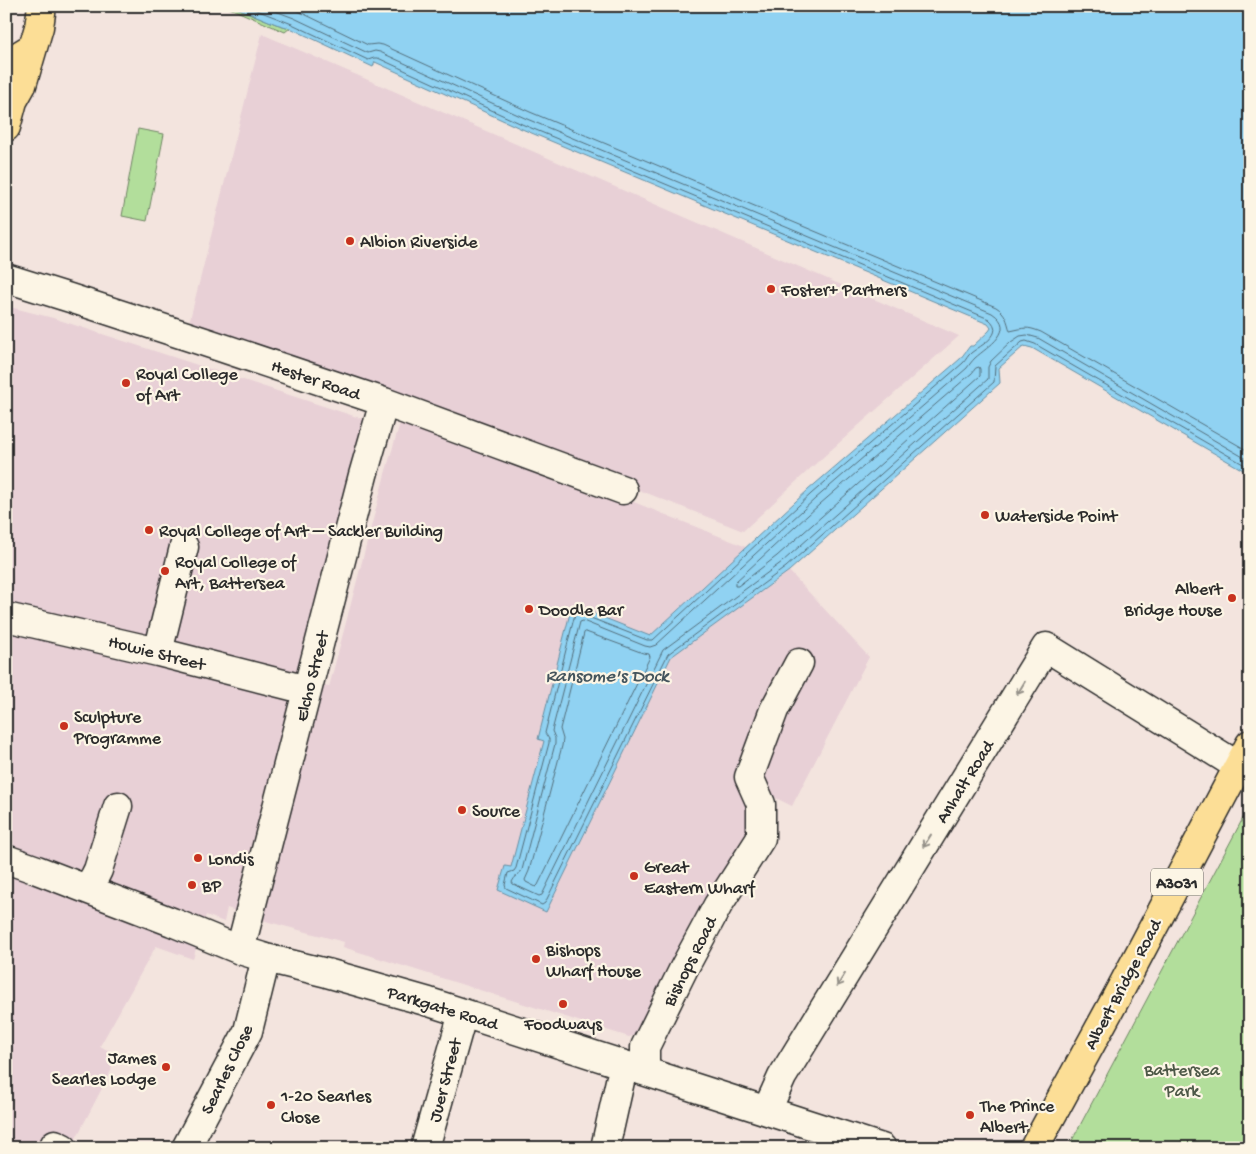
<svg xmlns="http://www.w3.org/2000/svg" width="1256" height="1154" font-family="'Gochi Hand',sans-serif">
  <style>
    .built { fill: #e8d0d6 }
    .green { fill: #b2de9b; stroke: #6e8463 }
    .water { fill: #90d2f2; stroke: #688fa2 }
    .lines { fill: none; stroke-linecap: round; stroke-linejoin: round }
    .shore { stroke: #536e7b; stroke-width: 1 }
    .minor-casing { stroke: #2b2b2b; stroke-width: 31 }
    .major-casing { stroke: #2b2b2b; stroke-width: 31 }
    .highway-casing { stroke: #2b2b2b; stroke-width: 31 }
    .minor { stroke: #fcf5e5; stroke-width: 28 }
    .major { stroke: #fcde96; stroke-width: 28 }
    .highway { stroke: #fcde96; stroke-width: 28 }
    .oneway { stroke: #949088 }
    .poi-dot { fill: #c8321e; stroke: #fcf5e5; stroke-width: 2 }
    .labels { text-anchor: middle; stroke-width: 4.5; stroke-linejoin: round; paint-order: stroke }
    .shield { fill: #fcf5e5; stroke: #6a6863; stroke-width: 1 }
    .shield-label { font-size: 16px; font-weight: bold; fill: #2b2b2b }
    .poi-label { font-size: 18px; fill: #2b2b2b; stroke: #fcf5e5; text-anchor: start }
    .street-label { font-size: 18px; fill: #2b2b2b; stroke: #fcf5e5 }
    .park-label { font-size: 18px; fill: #4d5847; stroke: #fcf5e5 }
    .water-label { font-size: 19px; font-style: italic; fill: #44555d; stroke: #fcf5e5 }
  </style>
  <rect width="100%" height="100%" fill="#f3e4de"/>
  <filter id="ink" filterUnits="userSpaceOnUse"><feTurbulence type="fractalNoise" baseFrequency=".02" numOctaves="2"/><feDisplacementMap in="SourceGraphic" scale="10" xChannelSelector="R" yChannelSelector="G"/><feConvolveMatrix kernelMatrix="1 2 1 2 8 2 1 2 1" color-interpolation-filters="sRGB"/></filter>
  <g filter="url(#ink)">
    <path class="built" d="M262,34L959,336L812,467L743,531L332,369L188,327Z
      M6,306L53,318L366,420L295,676L329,687L385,474L400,423L611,493L744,546L770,586L789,571L869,657L792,806L774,797L765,805L750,829L639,1034L629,1037L343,947L344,942L269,922L227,908L224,922L206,915L193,959L156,946L100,1046L113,1053L111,1071L71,1148H6Z"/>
    <path class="green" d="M225,6H232L276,24L290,28L285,32Z
      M138,129L164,134L147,221L122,216Z
      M1250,805V1148H1068Z"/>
    <path class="water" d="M232,6H1250V474L1032,348L1024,346L999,368L1000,383L789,571L671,657L546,912L498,890L505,866L511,867L544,741L538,739L572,605L650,636L808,490L960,359L970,346H973L989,331L991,328L988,324L522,129L375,62L373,67L290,28L276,24Z"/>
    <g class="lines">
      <path class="shore" d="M246,6L292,24L368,60L374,58H378L524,125L989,319C1006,334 981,345 971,353C968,355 966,360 963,363L811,494L653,640H647L578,613L575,614L545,733L549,739V743L516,868L514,871L508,873L505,885L506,888L542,905L545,903L668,654L786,567L994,382L995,366L1022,342L1026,341L1035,344L1250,468
        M262,6L294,18L368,53L375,51L380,52L527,119L992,313C1018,330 987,347 975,358C972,361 969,365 967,368L815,499L656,645L650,647L645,646L583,621L580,622L552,731L555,738V744L522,870C519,875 514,877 512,882L513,884L539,896L542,895L663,650L782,562L988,379V367L991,361L1011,342L1020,336L1027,335L1038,338L1250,461
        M282,6L298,11L368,45L377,44L383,45L530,112L996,307C1006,313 1007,321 1010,331C1025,328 1026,326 1041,332L1250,452
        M976,368L979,367L980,369V376L777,556L738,586H735V582L820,504L972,373Z
        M586,632L643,653L649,654L650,657L538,885L536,887L526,882L525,880L529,871L562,746L563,739L560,729L584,633Z"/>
      <g class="minor-casing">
        <path id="minor" d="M6,278L70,298L208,343L384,402L623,490
          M6,617L158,652L307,690
          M158,652L184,547
          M6,859L37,870L172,922L240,950L266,958L327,973L429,1002L882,1148
          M87,889L95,876L98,870L118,806
          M240,950L363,475L384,402
          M645,1071V1047L684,968L718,905L761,838V804L749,777L774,710L799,663
          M767,1110L782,1077L1046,647L1238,766
          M53,1148L55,1144L63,1148
          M186,1148L248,1031L266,958
          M425,1148L463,1013
          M605,1148L620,1081L625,1065"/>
      </g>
      <g class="major-casing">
        <path id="major" d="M1034,1148L1116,998L1250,744"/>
      </g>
      <g class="highway-casing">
        <path id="highway" d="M6,67L7,63L33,47
          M6,127L13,101L22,85L39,27L42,6"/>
      </g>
      <use href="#minor" class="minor"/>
      <use href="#major" class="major"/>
      <use href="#highway" class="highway"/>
    </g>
    <defs><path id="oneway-shaft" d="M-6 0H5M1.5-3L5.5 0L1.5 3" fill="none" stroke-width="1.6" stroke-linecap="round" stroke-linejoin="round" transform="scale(1.25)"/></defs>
    <g class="oneway">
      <use href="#oneway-shaft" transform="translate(1021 688) rotate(121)"/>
      <use href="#oneway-shaft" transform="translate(927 841) rotate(122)"/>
      <use href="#oneway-shaft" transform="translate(841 980) rotate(122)"/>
    </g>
  </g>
  <g class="poi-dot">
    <circle cx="350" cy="241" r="5"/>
    <circle cx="771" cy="289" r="5"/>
    <circle cx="126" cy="383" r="5"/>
    <circle cx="985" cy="515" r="5"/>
    <circle cx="149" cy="530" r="5"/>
    <circle cx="165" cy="571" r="5"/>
    <circle cx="1232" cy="598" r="5"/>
    <circle cx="529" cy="609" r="5"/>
    <circle cx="64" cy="726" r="5"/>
    <circle cx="462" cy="810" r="5"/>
    <circle cx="198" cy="858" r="5"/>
    <circle cx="634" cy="876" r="5"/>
    <circle cx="192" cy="885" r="5"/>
    <circle cx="536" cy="959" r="5"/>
    <circle cx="563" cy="1004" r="5"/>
    <circle cx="166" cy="1067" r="5"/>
    <circle cx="271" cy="1105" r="5"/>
    <circle cx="970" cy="1115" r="5"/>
  </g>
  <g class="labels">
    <rect class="shield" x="1151" y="868.5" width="52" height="27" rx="4"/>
    <g class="shield-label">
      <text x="1177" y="888">A3031</text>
    </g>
    <g class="poi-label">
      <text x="360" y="247">Albion Riverside</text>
      <text x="781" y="295">Foster+ Partners</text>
      <text x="136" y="379">Royal College<tspan x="136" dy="21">of Art</tspan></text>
      <text x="995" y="521">Waterside Point</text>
      <text x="159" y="536">Royal College of Art – Sackler Building</text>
      <text x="175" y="567">Royal College of<tspan x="175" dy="21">Art, Battersea</tspan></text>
      <text x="1222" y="594" text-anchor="end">Albert<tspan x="1222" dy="21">Bridge House</tspan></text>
      <text x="539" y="615">Doodle Bar</text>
      <text x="74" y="722">Sculpture<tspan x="74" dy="21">Programme</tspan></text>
      <text x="472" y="816">Source</text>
      <text x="208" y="864">Londis</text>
      <text x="644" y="872">Great<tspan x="644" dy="21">Eastern Wharf</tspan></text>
      <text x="202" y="891">BP</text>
      <text x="546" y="955">Bishops<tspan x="546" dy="21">Wharf House</tspan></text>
      <text x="563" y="1029" text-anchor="middle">Foodways</text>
      <text x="156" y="1063" text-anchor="end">James<tspan x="156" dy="21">Searles Lodge</tspan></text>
      <text x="281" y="1101">1-20 Searles<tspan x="281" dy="21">Close</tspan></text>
      <text x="980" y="1111">The Prince<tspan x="980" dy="21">Albert</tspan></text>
    </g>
    <g class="street-label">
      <text transform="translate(316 379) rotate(19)" y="6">Hester Road</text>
      <text transform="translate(157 652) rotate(14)" y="6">Howie Street</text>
      <text transform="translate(311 676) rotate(-76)" y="6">Elcho Street</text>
      <text transform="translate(964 781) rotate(-58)" y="6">Anhalt Road</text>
      <text transform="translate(689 961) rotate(-63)" y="6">Bishops Road</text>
      <text transform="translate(1122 984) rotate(-62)" y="6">Albert Bridge Road</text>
      <text transform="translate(443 1007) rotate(17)" y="6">Parkgate Road</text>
      <text transform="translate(226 1069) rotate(-64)" y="6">Searles Close</text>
      <text transform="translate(444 1080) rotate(-75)" y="6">Juer Street</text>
    </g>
    <g class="park-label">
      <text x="1182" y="1075">Battersea<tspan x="1182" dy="21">Park</tspan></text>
    </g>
    <g class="water-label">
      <text x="607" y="681">Ransome's Dock</text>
    </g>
  </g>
  <rect width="1256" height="1154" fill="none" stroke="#fcf5e5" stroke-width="25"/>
  <rect x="12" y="12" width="1231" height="1129" fill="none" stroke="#2b2b2b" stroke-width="2" filter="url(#ink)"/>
</svg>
